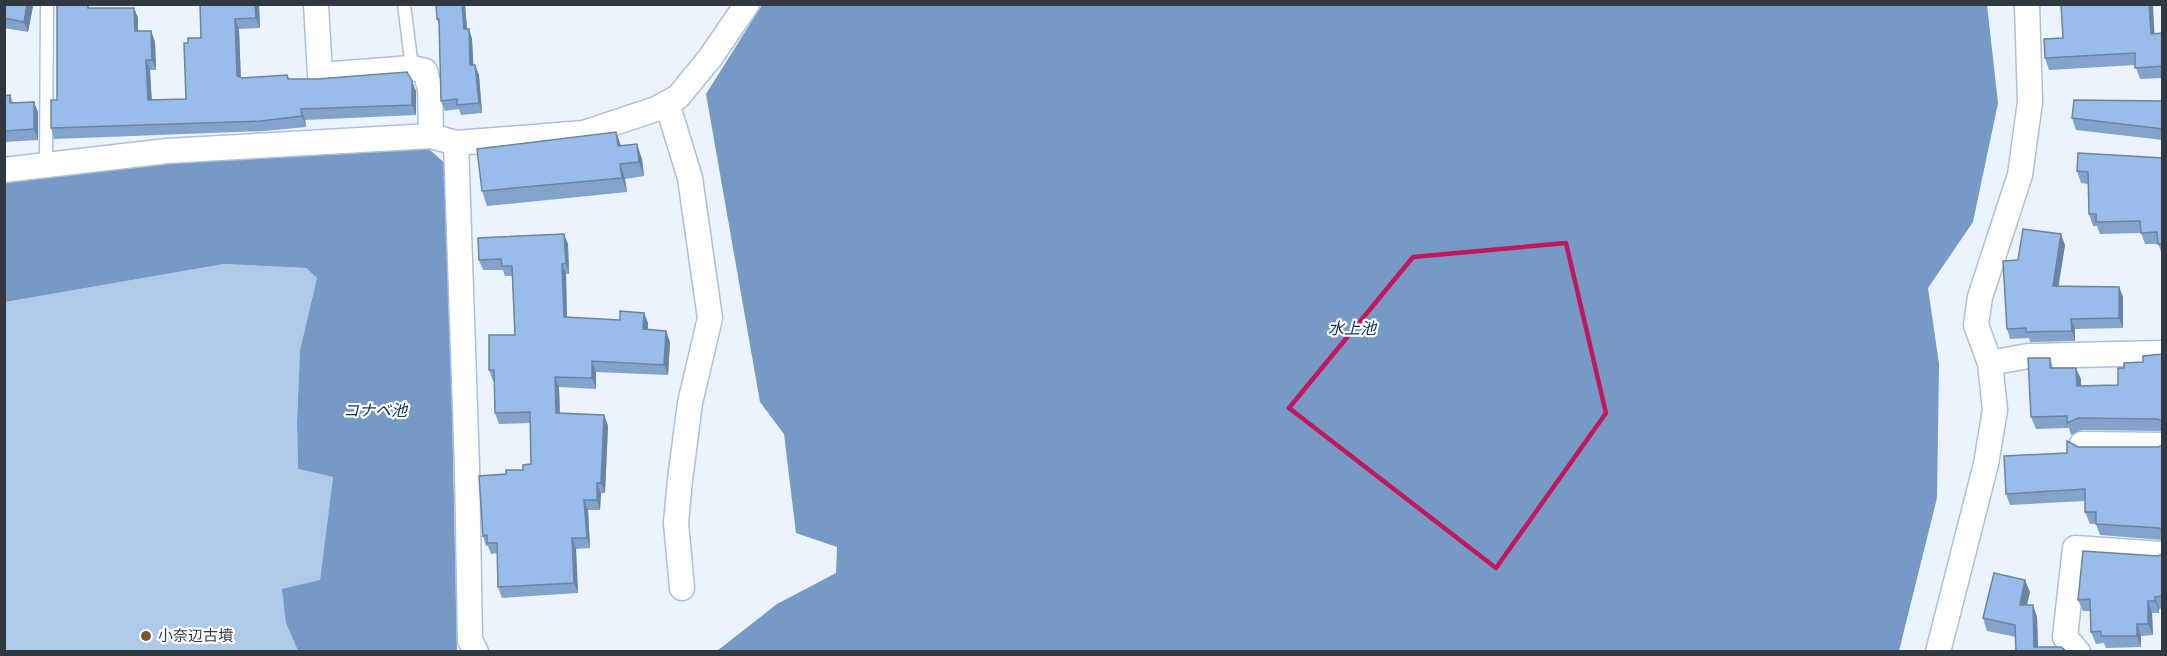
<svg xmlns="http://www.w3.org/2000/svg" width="2167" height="656" font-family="Signika,'Noto Sans JP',sans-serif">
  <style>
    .green { fill: #afc9e9 }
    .water { fill: #7699c6 }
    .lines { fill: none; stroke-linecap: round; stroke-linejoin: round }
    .lane-casing { stroke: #adc0d8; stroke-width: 15 }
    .street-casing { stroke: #adc0d8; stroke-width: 27 }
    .lane { stroke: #fff; stroke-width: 12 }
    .street { stroke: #fff; stroke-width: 24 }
    .wall { fill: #83a3ca }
    .shaded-wall { fill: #6a84a4 }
    .building { fill: #98bdeb; stroke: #6a84a4; stroke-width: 1.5 }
    .marked { fill: none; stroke: #c2185b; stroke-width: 4.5; stroke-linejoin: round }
    .poi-dot { fill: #75572c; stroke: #fff; stroke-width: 2 }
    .labels { text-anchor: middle; stroke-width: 4.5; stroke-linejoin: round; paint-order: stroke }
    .poi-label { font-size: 15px; fill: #303842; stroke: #fff; text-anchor: start }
    .water-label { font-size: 16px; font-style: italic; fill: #0a3059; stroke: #fff }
  </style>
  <rect width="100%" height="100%" fill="#ebf3fd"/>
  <path class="green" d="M224,264L306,268L317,278L300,350L297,422L298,469L333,477L320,580L286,623L298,651L5,652V302Z"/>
  <path class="water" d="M762,5H1987L1998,103L1973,222L1928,288L1939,364L1937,498L1899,651H717L777,604L836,573L837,547L796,533L784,434L760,402L706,94Z
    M422,143L447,165L457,651H298L286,623L282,589L320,580L333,477L298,469L297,422L300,350L317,278L306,268L224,264L5,302L4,179L274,153Z"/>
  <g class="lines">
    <g class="lane-casing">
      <path id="lane" d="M404,4L412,68
        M46,166L47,6"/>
    </g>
    <g class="street-casing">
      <path id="street" d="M316,4L320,75L412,68L425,71L430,89L431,136
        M667,103L690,178L710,318L690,403L680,480L676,523L682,588
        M456,143L467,467L470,640L476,652
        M4,170L167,151L431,136L456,143L584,133L656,109L678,97L710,58L747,4
        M1990,363L2028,356L2162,353
        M2082,444L2162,445
        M1938,652L1986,464L1995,410L1990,363L1976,325L1980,297L2020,175L2030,102L2027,4
        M2078,652L2065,637L2075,548L2162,554"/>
    </g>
    <use href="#lane" class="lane"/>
    <use href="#street" class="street"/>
  </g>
  <path class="wall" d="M4,4H32L33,6L28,32L4,28Z
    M259,4L260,28L239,29L241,78L287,75L289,79L416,91V115L305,120L306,127L264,131L54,139L51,128L57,100L89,8H134L138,18V31H151L155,42L156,70H150L152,100L186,99L188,43L201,38Z
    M465,4L467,29H469L472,39L473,65H475L479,75L482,113L461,115L459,109L445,111L441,101L439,25L437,19Z
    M2163,33V78L2140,79L2135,65L2049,70L2045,58L2155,34Z
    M10,95L13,103L38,112V140L4,142V96Z
    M2163,101V140L2076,130L2072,118Z
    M616,132L621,146L642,159L644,176L625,179L627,192L487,206L482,191Z
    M2163,158V256L2158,244H2145L2141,233L2100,234L2097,226H2093L2089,214L2088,184L2081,183L2077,171Z
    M568,244L569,274H566L567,318L620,320L644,313L648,323V330L666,331L670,342L668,375L596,372V389L559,387L560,414L604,415L608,426L605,493H601L600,510H588L590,548L576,549L578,593L502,598L498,587L497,553L491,554L488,546H486L483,536L506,474L523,470L531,464L530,423L499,424L495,413L494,381H493L489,370L515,335L512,276H505L503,270H483L479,260Z
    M2065,245L2058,286L2119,287L2123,297V328L2075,329V341L2030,342L2029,338L2010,339L2007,329L2018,260Z
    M2163,354V431L2082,430L2071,435L2069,428L2036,429L2031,417L2050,358L2053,368L2081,379V386L2118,385L2124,368L2143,362Z
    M2163,445V540L2100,535L2096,524H2090L2085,512V501L2010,505L2006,494L2078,447H2158Z
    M2163,554V608L2159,609V613H2152L2153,635L2141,636V647L2106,648L2104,643L2096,644L2091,632V611H2083L2078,600Z
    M2030,592L2027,605H2033L2037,617L2038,647L2016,651V637L1987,631L1983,618Z"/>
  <path class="shaded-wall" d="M27,4H32L33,6L28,32L24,22Z
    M255,4H259L260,28L256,18Z
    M462,4H465L468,39L464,29Z
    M2149,4H2153L2155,46L2151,34Z
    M134,8L138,18V42L135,31Z
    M235,19L239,29L241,87L237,76Z
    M469,29L472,39L474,75L470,65Z
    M151,31L155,42L156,70L152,60Z
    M146,60L150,70L152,111L148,100Z
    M475,65L479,75L482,113L479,103Z
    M412,81L416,91V115L412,105Z
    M34,102L38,112V140L34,129Z
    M301,109L305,120L306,127L302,116Z
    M616,132L621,146H618Z
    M637,144L642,159L644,176L639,162Z
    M620,164L625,179L627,192L622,178Z
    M564,234L568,244L569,274L566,263Z
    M2061,234L2065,245L2057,296L2053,286Z
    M562,264L566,274L567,328L564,317Z
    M2119,287L2123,297V328L2119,318Z
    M644,313L648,323L647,340L643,329Z
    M2071,319L2075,329V341L2072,331Z
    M666,331L670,342L668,375L664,365Z
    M592,361L596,372V389L592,378Z
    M2076,368L2081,379V398L2077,386Z
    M555,377L559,387L560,424L556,413Z
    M604,415L608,426L605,493L601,483Z
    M597,483L601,493L600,510L597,500Z
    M584,500L588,510L590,548L587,538Z
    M572,538L576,549L578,593L574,583Z
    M2025,580L2030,592L2024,617L2020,605Z
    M2155,597L2159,609V613L2155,601Z
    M2148,601L2152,613L2153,635L2148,624Z
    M2033,605L2037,617L2038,651L2034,647Z
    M2137,624L2141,636V647L2137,636Z"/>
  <path class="building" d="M4,4H27L24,22L4,18Z
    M200,4H255L256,18L235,19L237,76L242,78L287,75L288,79H317L407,72L412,81V105L301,109L302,116L261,121L51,128V100H57V5H88V8H134L135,31H151L152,60H146L148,100L186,99L184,43H188V38H201Z
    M436,4H462L464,29H469L470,65H475L479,103L457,105V99L441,101L439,19H437Z
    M2061,4H2149L2151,34L2163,33V66L2135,68V53L2045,58L2044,39L2063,38Z
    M10,95V103L34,102V129L4,131V96Z
    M2074,100L2163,101V129L2072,118Z
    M616,132L618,146L637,144L639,162L620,164L622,178L482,191L477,149Z
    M2078,153L2163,158V244H2158L2157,232L2141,233L2140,221L2096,222V214H2089L2088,172L2077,171Z
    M2023,229L2061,234L2053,286L2119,287V318L2071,319L2072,331L2026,332V328L2007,329L2003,261L2018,260Z
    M564,234L566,263L562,264L564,317L620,320V311L644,313L643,329L666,331L664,365L592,361V378L555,377L556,413L604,415L601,483H597V500H584L587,538H572L574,583L498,587L497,543H487V535L483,536L479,476L506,474V470H523V465L531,464L530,412L495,413L494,370H489V335H515L512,266H502L501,259L479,260L478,238Z
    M2163,354V422L2158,419L2078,418L2067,423V416L2031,417L2028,358H2050V368H2076L2077,386L2118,385V368H2124V363L2143,362V356Z
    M2067,441L2078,447H2158L2163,445V531L2159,528L2096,524V512H2085V489L2006,494L2004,456L2067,453Z
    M2083,551L2157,556L2163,554V596L2155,597V601H2148V624H2137V636H2101V631L2091,632L2090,599L2078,600Z
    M1994,573L2025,580L2020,605H2033L2034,647H2061L2066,651H2016L2015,625L1983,618Z"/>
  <path class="marked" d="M1566,243L1606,413L1496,568L1289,408L1413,257Z"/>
  <circle class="poi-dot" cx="146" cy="636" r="6"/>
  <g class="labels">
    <g class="poi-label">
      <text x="158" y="641">小奈辺古墳</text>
    </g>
    <g class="water-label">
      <text x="1352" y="334">水上池</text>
      <text x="375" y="416">コナベ池</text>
    </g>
  </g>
  <rect width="2167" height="656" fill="none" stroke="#303842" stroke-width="12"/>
</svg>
